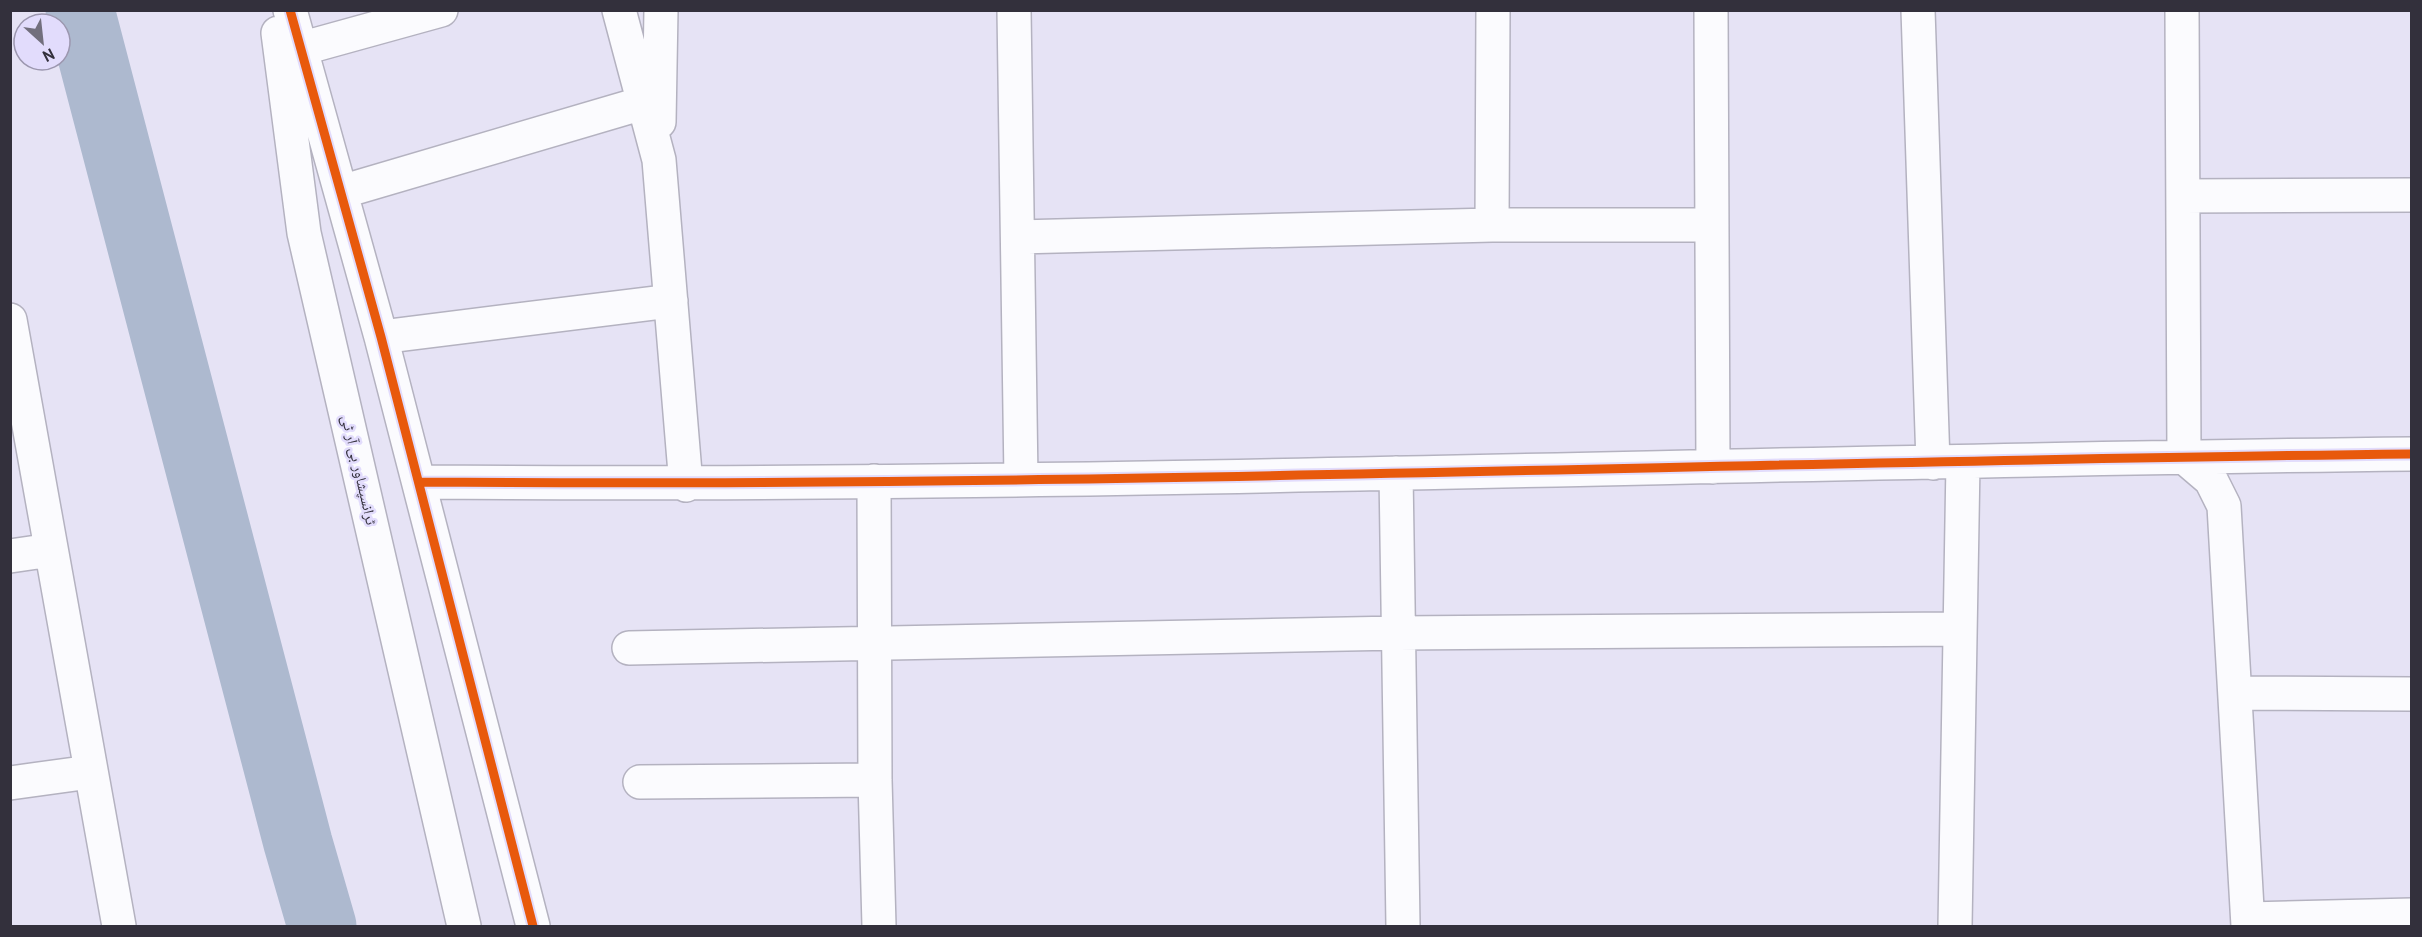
<svg xmlns="http://www.w3.org/2000/svg" width="2422" height="937" font-family="'PT Sans','Noto Naskh Arabic',sans-serif">
  <style>
    .lines { fill: none; stroke-linecap: round; stroke-linejoin: round }
    .river { stroke: #adb9cf; stroke-width: 69 }
    .minor-casing { stroke: #b4b2c0; stroke-width: 36 }
    .minor { stroke: #fbfbfe; stroke-width: 33 }
    .cycleway-casing { stroke: #e2dcfc; stroke-width: 13 }
    .cycleway { stroke: #e8590c; stroke-width: 9 }
    .labels { text-anchor: middle; stroke-width: 5; stroke-linejoin: round; paint-order: stroke }
    .street-label { font-size: 15px; fill: #33303c; stroke: #e2dcfc }
  </style>
  <rect width="100%" height="100%" fill="#e6e3f5"/>
  <g class="lines">
    <path class="river" d="M80,10L298,843L322,926"/>
    <g class="minor-casing">
      <path id="minor" d="M290,10L381,337L533,926
        M619,10L659,160L686,485
        M1014,10L1021,479
        M1711,10L1713,467
        M1918,10L1933,463
        M2182,10L2184,457L2211,480L2224,506L2248,926
        M278,33L304,233L464,926
        M300,49L441,10
        M659,122L661,10
        M341,192L643,103
        M2183,196L2412,195
        M1492,225L1493,10
        M1018,237L1492,225H1712
        M10,320L119,926
        M381,337L671,301
        M1396,473L1403,926
        M874,481L875,780L879,926
        M419,482C1083,488 1747,461 2412,454
        M10,556L51,550
        M629,648L1398,633L1960,629
        M2236,693L2412,694
        M640,782L875,780
        M10,783L90,772
        M2248,919L2412,915
        M1955,926L1963,463"/>
    </g>
    <use href="#minor" class="minor"/>
    <g class="cycleway-casing">
      <path id="cycleway" d="M290,10L381,337L533,926
        M419,482C1083,488 1747,461 2412,454"/>
    </g>
    <use href="#cycleway" class="cycleway"/>
  </g>
  <g class="labels">
    <g class="street-label">
      <text transform="translate(359 470) rotate(77)" y="5">ٹرانسپشاور بی آر ٹی</text>
    </g>
  </g>
  <rect width="2422" height="937" fill="none" stroke="#33303c" stroke-width="24"/>
  <g transform="translate(42 42) rotate(153)"><circle r="28" fill="#e2dcfc" stroke="#9c97af" stroke-width="1.5"/>
  <path d="M0-4.5L10 22L0 15L-10 22Z" fill="#726f7d"/>
  <text y="-9" font-size="16" font-weight="bold" text-anchor="middle" fill="#33303c">N</text>
  </g>
</svg>
